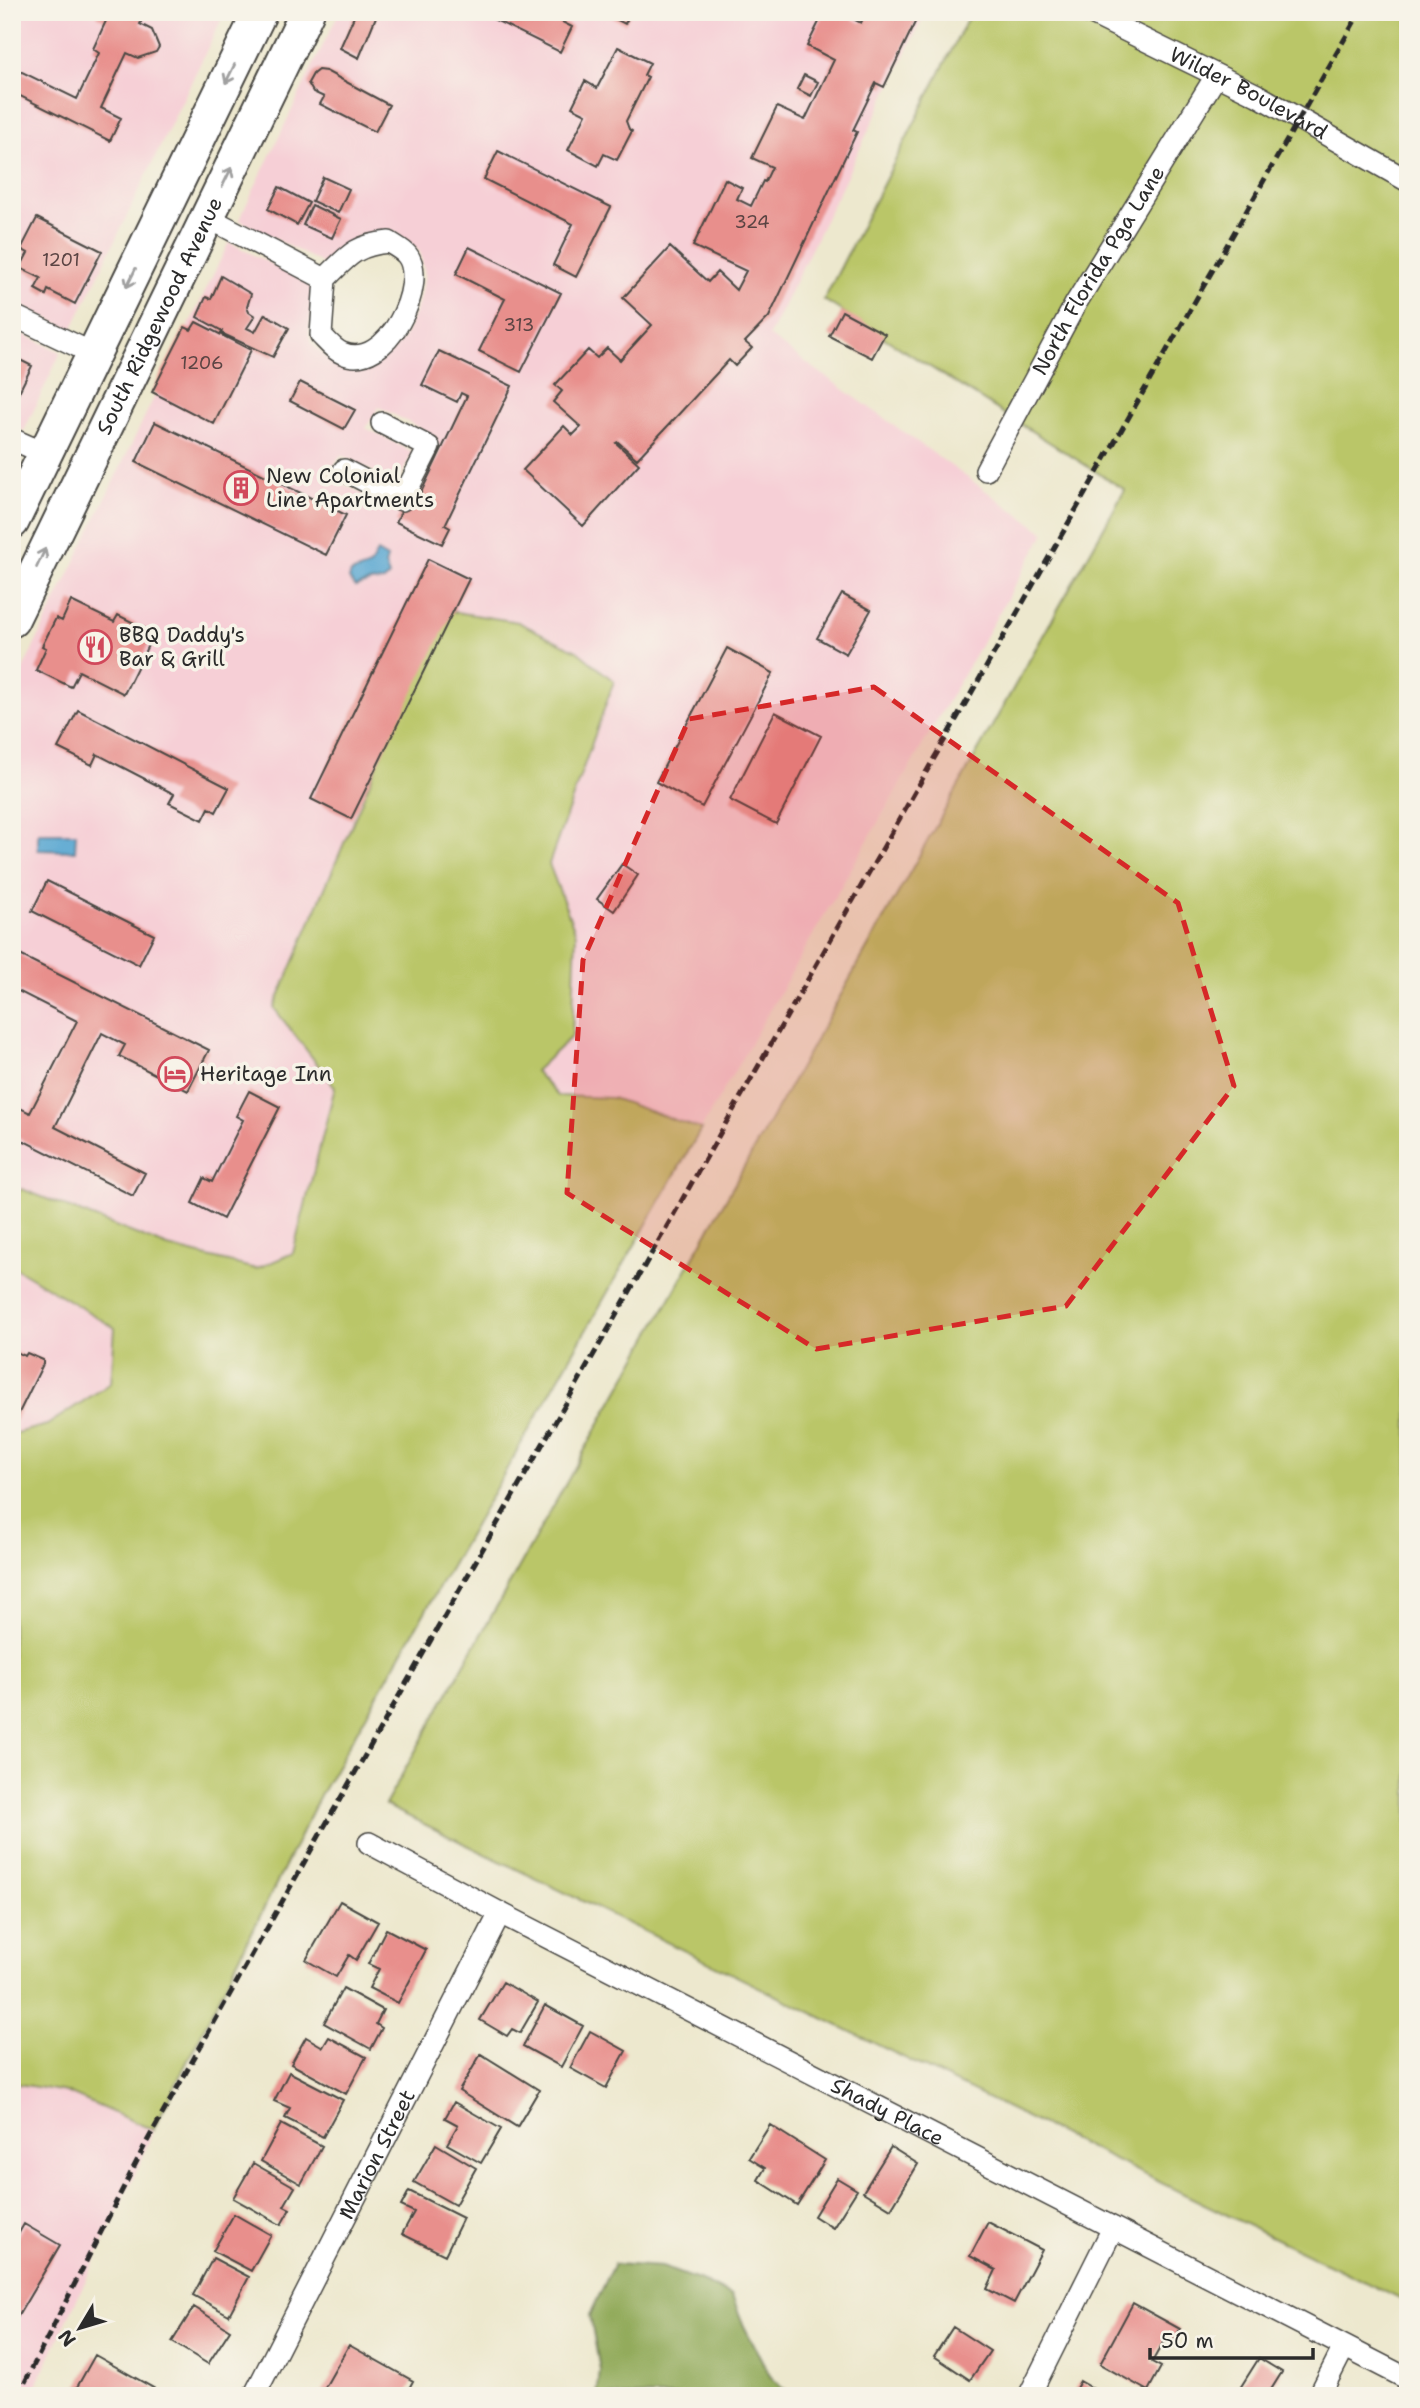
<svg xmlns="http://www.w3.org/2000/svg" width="1420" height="2408" font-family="'Shantell Sans',sans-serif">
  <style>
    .built { fill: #f6cfd6; fill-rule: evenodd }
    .green { fill: #bac668; stroke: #72784a; stroke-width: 2 }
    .forest { fill: #93ab5c; stroke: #5f6b44; stroke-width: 2 }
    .water { fill: #57a6d1; stroke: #41687e; stroke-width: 2 }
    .building { fill: #e88f8c }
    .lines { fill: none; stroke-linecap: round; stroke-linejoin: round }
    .street-casing { stroke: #484743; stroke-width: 24 }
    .primary-casing { stroke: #484743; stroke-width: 37 }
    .street { stroke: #fff; stroke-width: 21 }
    .primary { stroke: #fff; stroke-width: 33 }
    .rail { stroke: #2b2b2b; stroke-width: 5; stroke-dasharray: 10 5; stroke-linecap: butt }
    .oneway { stroke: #a0a0a0 }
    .marked { fill: #d62828; fill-opacity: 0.2; stroke: #d62828; stroke-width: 5; stroke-dasharray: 14 9; stroke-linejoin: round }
    .labels { text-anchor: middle; stroke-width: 7; stroke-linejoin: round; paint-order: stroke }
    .number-label { font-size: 18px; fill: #5a4443 }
    .street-label { font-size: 21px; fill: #2b2b2b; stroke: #f7f3e8 }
    .poi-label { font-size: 21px; fill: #2b2b2b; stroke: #f7f3e8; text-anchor: start }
  </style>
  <rect width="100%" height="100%" fill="#f7f3e8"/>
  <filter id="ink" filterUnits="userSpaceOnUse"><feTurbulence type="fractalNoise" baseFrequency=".0143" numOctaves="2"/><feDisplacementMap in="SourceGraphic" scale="14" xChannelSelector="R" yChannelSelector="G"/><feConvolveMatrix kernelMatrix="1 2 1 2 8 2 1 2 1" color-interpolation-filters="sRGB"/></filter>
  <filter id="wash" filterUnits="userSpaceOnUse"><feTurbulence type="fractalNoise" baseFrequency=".00686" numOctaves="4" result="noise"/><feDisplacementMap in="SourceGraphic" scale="28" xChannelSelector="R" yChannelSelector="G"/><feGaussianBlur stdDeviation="1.57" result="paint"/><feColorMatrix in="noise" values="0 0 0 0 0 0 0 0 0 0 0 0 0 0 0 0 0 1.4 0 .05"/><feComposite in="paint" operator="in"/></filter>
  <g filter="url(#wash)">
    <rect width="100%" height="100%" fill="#ede8ce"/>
    <path class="built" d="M12,12H225L72,330L12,301Z
      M339,12H926L769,336L1045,533L701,1129L612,1098L558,1096L535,1071L576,934L549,864L613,681L335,1087L293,1253L257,1269L168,1247L22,1189L12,1194V692L229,242L313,286L309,336L312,344L331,362L355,368H363L385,358L404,338L417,308L425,275L420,252L397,233L390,230L362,234L342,247L325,265L239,220ZM379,407L435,436L439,450L413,504L395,510L327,476L341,455L397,484L413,452L366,428Z
      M12,329L61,352L24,431L12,425Z
      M12,1266L115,1328L111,1382L47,1425L12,1434Z
      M12,2083L66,2092L153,2130L142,2159L32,2396H12Z"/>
    <path class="green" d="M971,12H1408V2303L385,1805L1125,490L824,300Z
      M443,610L518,622L577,651L614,681L549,864L576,934L572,1036L535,1071L558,1096L612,1098L701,1129L321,1794L153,2130L66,2092L12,2083V1434L47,1425L111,1383L115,1328L12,1266V1194L22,1189L168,1247L256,1269L293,1253L335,1087L274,1008Z"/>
    <path class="forest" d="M614,2264L662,2267L706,2283L732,2296L744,2326L770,2376L790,2396H597L600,2370L590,2315Z"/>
    <path class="water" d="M377,552L387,558L385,565L389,576L384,581L370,582L355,587L349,579L351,573L370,566Z
      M38,833H76L75,851L38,850Z"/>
    <g id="blocks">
      <path class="building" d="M99,12H146L140,24L152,30L159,47L156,52L138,58L127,53L101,108L121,118L110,141L12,92V67L77,99L99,53L93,49L106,21L97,16Z
        M356,12H378L359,58L340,48Z
        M479,12H543L572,27L560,52Z
        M602,12H631L625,24Z
        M824,12H839L861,23L866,12H920L884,87L876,83L853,130L857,132L769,317L745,342L752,348L735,366L729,360L637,459L618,442L616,443L639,464L583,526L523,470L564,426L573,435L581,427L553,402L562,391L555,385L588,350L597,358L607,348L620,360L652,325L623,298L670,247L708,282L717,272L736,290L746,271L693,246L725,179L742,188L737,199L751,206L763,181L765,182L772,167L752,158L777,107L805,120L834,60L807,46Z
        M618,47L650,63L644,75L648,77L626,121L629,129L632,131L617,160L604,154L598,166L568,150L586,114L572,107L585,81L597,88Z
        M318,70L326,71L389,105L375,132L320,104L324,97L313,92L308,83L313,74Z
        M804,75L818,82L811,96L797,89Z
        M498,151L611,207L576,277L553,265L573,224L484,179Z
        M323,177L349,189L338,213L312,201Z
        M279,187L309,203L297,225L268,209Z
        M312,205L341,219L332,238L303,225Z
        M37,218L102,251L75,304L48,290L46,295L35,289L41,278L20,268L28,253L21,249Z
        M469,247L561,293L521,372L479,351L505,299L456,274Z
        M221,276L251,294L247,307L249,312L255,316L247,328L255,332L265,314L289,328L273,357L221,333L222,331L197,317L206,297L211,299Z
        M842,311L885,334L872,358L829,336Z
        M196,322L251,350L214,424L152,392L185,327L191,330Z
        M439,351L512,386L445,525L450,528L442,544L396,522L406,501L415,505L467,396L461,393L457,402L422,385Z
        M12,356L32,366L12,406Z
        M300,382L355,410L344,429L290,401Z
        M155,422L346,515L326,555L136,462Z
        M428,559L469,579L351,819L311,799Z
        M842,594L871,610L846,654L817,638Z
        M71,601L114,622L118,615L154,633L124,694L79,671L71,687L36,670L46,648L42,646L56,618L62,621Z
        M727,648L773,673L702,807L656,782Z
        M78,710L229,788L216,812L209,808L203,820L169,803L174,794L97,754L92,765L58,748Z
        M775,712L821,736L776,824L730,800Z
        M622,864L638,875L614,911L597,899Z
        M47,881L154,935L139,965L32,911Z
        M12,951L209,1050L188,1091L119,1056L125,1045L102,1033L55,1127L145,1173L133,1196L12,1135V1104L30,1113L77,1021L12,988Z
        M249,1091L280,1107L223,1219L192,1203L204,1178L212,1182L243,1120L236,1116Z
        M16,1352L25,1356L27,1353L43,1360V1364L12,1427V1360Z
        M340,1901L378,1922L356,1960L349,1955L336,1977L306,1960Z
        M386,1929L426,1950L398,2003L369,1988L379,1969L368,1964Z
        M503,1982L538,2002L520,2033L512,2029L507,2036L480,2020Z
        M343,1988L383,2010L376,2024L382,2028L371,2049L324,2023Z
        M545,2005L583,2026L561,2067L523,2046Z
        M590,2031L626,2051L606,2088L570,2068Z
        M306,2037L323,2047L329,2037L366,2057L346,2094L291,2064Z
        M481,2054L539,2090L517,2127L459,2091Z
        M289,2072L343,2100L323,2137L285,2118L290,2108L274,2101Z
        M454,2102L501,2129L481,2163L447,2144L458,2125L445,2118Z
        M281,2124L322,2146L301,2184L261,2161Z
        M770,2125L825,2160L797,2205L758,2180L765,2168L749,2158Z
        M436,2144L476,2168L455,2205L414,2182Z
        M891,2147L918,2164L891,2209L863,2192Z
        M253,2163L295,2187L284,2206L290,2209L281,2225L233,2198Z
        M837,2178L857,2190L833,2228L814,2216Z
        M409,2191L463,2218L445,2255L402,2234L414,2212L401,2206Z
        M234,2214L271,2235L251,2271L213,2251Z
        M988,2222L1042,2250L1014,2303L987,2289L996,2270L970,2256Z
        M24,2224L60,2245L12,2326V2245Z
        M213,2258L249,2277L229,2315L193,2295Z
        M1133,2303L1180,2329L1172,2344L1165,2339L1152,2362L1161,2367L1148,2391L1100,2364Z
        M194,2307L230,2330L208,2364L172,2342Z
        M953,2327L990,2351L970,2380L934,2356Z
        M349,2345L413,2381L405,2396H320Z
        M95,2355L155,2389L151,2396H72Z
        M1259,2358L1282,2372L1267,2396H1235Z
        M1080,2381L1106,2396H1072Z"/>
    </g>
  </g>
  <g filter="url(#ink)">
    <use href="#blocks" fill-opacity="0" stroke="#484743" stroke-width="2"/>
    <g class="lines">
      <g class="street-casing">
        <g id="street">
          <path id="s1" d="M1088,12L1257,95L1408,181"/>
          <path d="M207,217L325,279L321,335C327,341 334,350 342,353C387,373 429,282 407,255C403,250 395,246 389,242C355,245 348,256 325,279"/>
          <path d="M12,315L94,354"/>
          <path d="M12,439L46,454"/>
          <path d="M344,470L402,500L429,447L382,423"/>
          <path id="s2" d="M986,470L1076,303L1216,76"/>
          <path id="s3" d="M369,1843L500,1913L1408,2379"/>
          <path id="s4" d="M254,2396L500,1913"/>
          <path d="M1029,2396L1113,2228"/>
          <path d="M1319,2396L1344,2347"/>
        </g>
      </g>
      <g class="primary-casing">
        <g id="primary">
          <path d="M12,522L260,12"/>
          <path id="s5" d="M12,620L307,12"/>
        </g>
      </g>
      <use href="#street" class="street"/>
      <use href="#primary" class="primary"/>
      <path class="rail" d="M18,2396L145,2145L323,1829L1360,12"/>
    </g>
    <defs><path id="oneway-shaft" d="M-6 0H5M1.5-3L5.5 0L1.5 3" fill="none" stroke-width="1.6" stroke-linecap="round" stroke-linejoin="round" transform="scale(1.75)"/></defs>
    <g class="oneway">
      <use href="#oneway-shaft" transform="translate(230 74) rotate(116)"/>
      <use href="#oneway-shaft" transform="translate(227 177) rotate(-64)"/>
      <use href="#oneway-shaft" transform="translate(131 278) rotate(116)"/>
      <use href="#oneway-shaft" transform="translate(41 558) rotate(-65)"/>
    </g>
  </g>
  <path class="marked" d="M874,687L1178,903L1234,1086L1066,1306L816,1349L567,1193L583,960L689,719Z"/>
  <defs>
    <g id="building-ring" transform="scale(1.75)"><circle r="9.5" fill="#f7f3e8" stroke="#d1495b" stroke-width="1.5"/><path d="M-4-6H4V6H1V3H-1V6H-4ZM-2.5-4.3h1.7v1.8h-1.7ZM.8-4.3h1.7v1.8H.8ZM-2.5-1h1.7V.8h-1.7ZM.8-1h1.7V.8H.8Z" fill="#d1495b"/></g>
    <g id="restaurant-ring" transform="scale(1.75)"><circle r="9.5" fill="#f7f3e8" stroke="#d1495b" stroke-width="1.5"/><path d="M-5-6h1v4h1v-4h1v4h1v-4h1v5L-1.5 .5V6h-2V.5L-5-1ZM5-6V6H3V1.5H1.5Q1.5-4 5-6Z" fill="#d1495b"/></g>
    <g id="hotel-ring" transform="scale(1.75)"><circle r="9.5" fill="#f7f3e8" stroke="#d1495b" stroke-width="1.5"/><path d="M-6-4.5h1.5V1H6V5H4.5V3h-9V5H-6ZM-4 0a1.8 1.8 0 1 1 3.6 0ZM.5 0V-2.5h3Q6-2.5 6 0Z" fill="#d1495b"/></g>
  </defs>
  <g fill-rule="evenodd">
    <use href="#building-ring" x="241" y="488"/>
    <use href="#restaurant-ring" x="95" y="647"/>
    <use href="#hotel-ring" x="175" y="1074"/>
  </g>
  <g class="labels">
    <g class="number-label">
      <text x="752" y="228">324</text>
      <text x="61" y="266">1201</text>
      <text x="519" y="331">313</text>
      <text x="202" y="369">1206</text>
    </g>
    <g class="street-label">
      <text dy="7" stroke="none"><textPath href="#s1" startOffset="180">Wilder Boulevard</textPath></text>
      <text dy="7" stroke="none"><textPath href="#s2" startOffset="229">North Florida Pga Lane</textPath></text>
      <text dy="7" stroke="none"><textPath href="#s5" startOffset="338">South Ridgewood Avenue</textPath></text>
      <text dy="7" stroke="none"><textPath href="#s3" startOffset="584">Shady Place</textPath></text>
      <text dy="7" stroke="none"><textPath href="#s4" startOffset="271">Marion Street</textPath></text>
    </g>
    <g class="poi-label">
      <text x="266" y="483">New Colonial<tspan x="266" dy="24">Line Apartments</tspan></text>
      <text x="119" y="642">BBQ Daddy's<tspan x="119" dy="24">Bar &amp; Grill</tspan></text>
      <text x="200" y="1081">Heritage Inn</text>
    </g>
  </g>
  <rect width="1420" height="2408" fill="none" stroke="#f7f3e8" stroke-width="42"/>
  <g transform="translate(80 2328) rotate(232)" stroke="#f7f3e8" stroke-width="5" paint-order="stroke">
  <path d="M0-5L12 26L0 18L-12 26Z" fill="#2b2b2b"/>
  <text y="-10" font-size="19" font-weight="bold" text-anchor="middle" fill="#2b2b2b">N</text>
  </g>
  <path d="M1150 2348v10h163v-10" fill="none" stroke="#2b2b2b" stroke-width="3.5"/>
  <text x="1161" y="2348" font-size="21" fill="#2b2b2b" stroke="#f7f3e8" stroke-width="5" paint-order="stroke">50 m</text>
</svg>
